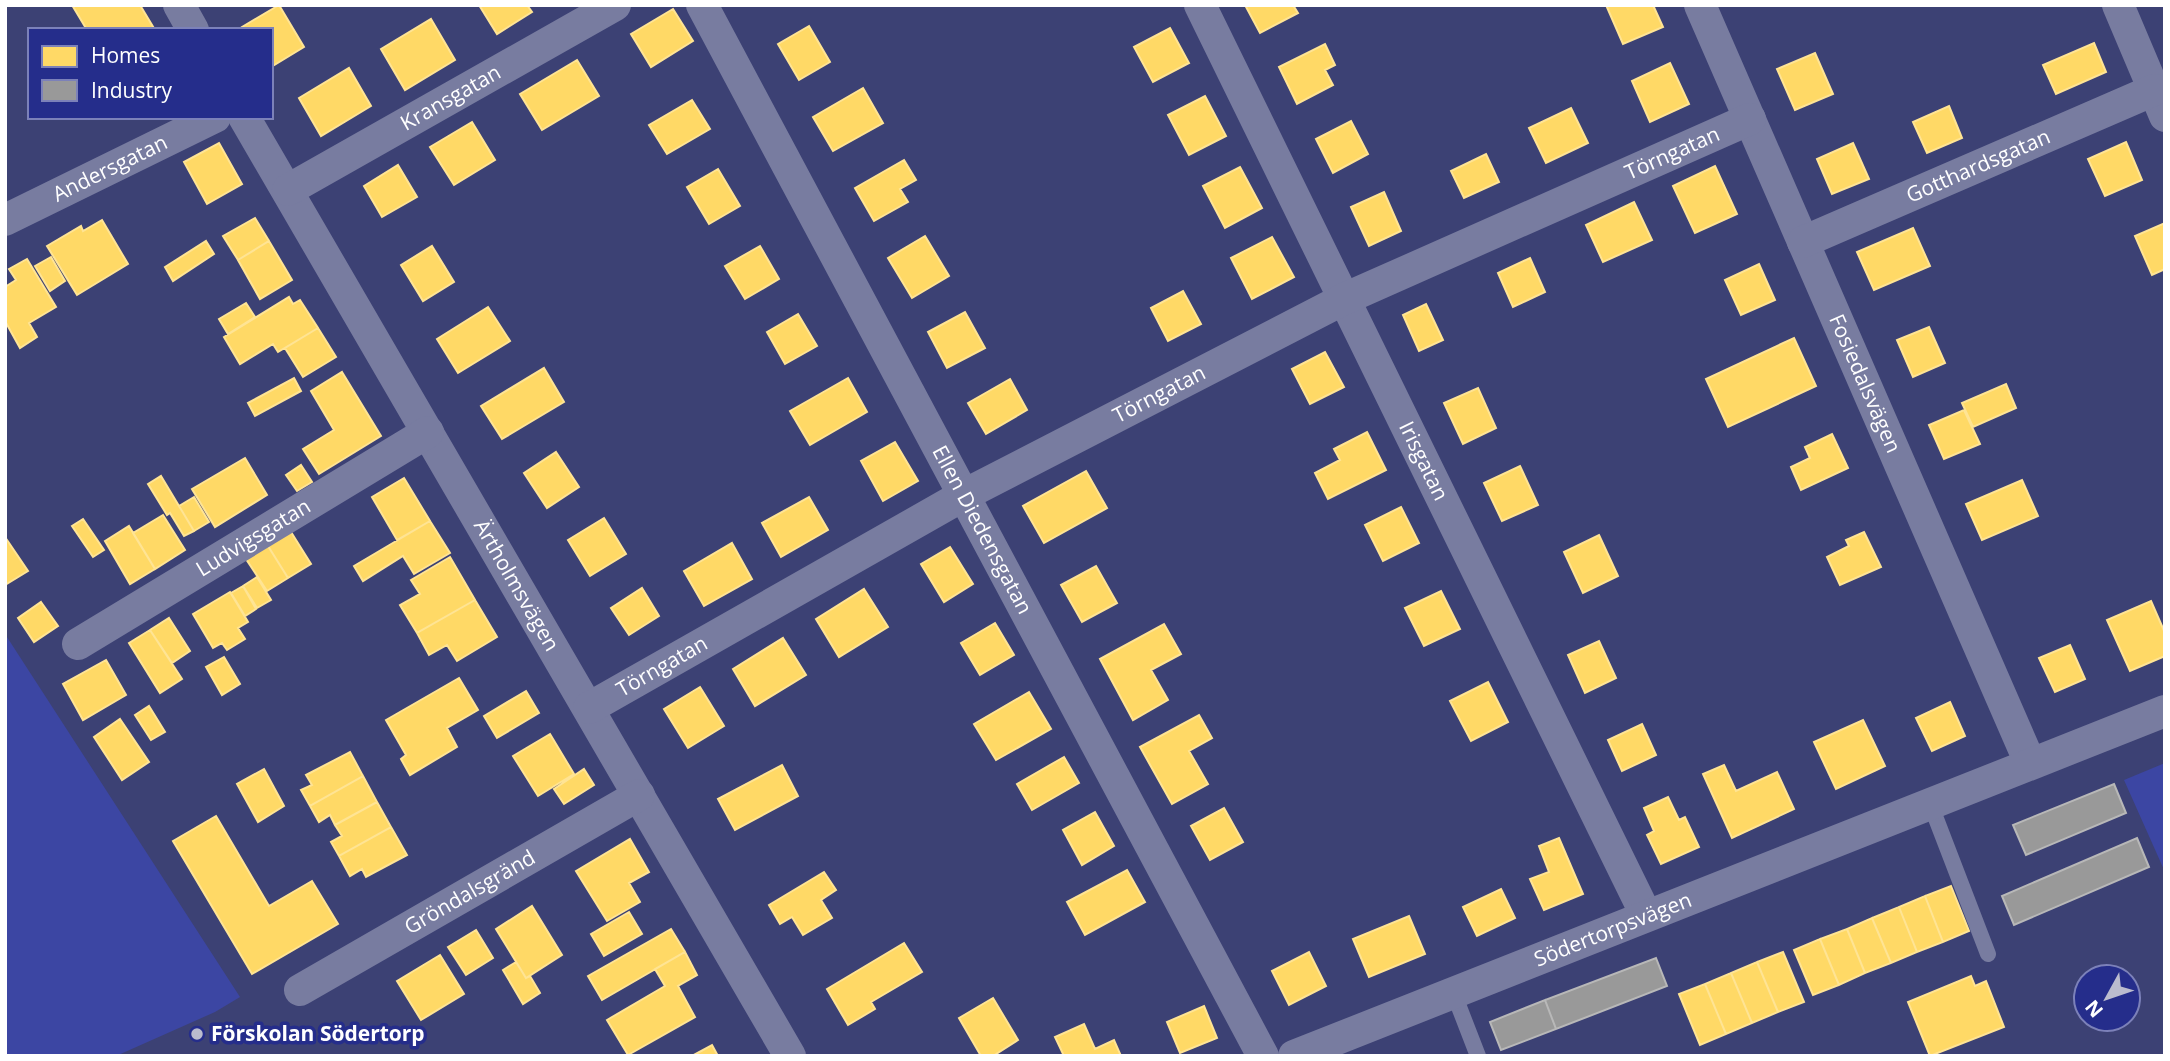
<svg xmlns="http://www.w3.org/2000/svg" width="2170" height="1061" font-family="'Open Sans',sans-serif">
  <style>
    .green { fill: #3c46a3 }
    .homes { fill: #ffd966; stroke: #ffe494; stroke-width: 2 }
    .industry { fill: #999; stroke: #b8b8b8; stroke-width: 2 }
    .lines { fill: none; stroke-linecap: round; stroke-linejoin: round }
    .lane { stroke: #787ca0; stroke-width: 16 }
    .street { stroke: #787ca0; stroke-width: 32 }
    .poi-dot { fill: #bbbcce; stroke: #252d8b; stroke-width: 2.5 }
    .labels { text-anchor: middle; stroke-width: 7; stroke-linejoin: round; paint-order: stroke }
    .street-label { font-size: 21px; fill: #fff; stroke: #252d8b }
    .poi-label { font-size: 21px; font-weight: bold; fill: #fff; stroke: #252d8b; text-anchor: start }
  </style>
  <rect width="100%" height="100%" fill="#3c4174"/>
  <path class="green" d="M5,634L240,997L215,1012L116,1056H5Z
    M2165,763V872L2124,780Z"/>
  <path class="homes" d="M72,5H140L155,30H87Z
    M279,5L304,47L271,67V30H244L242,27Z
    M479,5H527L532,12L497,34Z
    M1245,5H1293L1298,13L1260,33Z
    M1606,5H1653L1663,27L1623,44Z
    M673,9L693,41L651,67L631,34Z
    M431,19L455,60L405,90L381,49Z
    M809,26L830,62L799,80L778,44Z
    M1170,28L1189,63L1153,82L1134,47Z
    M2094,43L2106,72L2056,94L2043,65Z
    M1325,44L1335,65L1325,70L1333,85L1297,104L1279,67Z
    M1815,53L1833,94L1795,110L1777,69Z
    M577,60L599,96L542,130L520,94Z
    M1670,63L1689,104L1650,122L1632,81Z
    M349,68L371,106L321,136L299,98Z
    M863,88L883,123L833,151L813,117Z
    M1205,96L1226,136L1189,155L1168,115Z
    M692,100L710,129L667,154L649,125Z
    M1949,106L1962,138L1927,153L1913,122Z
    M1571,108L1588,143L1546,163L1529,128Z
    M1351,121L1368,154L1333,173L1316,139Z
    M472,122L495,160L454,185L430,147Z
    M2126,142L2142,180L2105,196L2088,159Z
    M219,143L242,184L207,204L184,162Z
    M1853,143L1869,179L1832,194L1817,159Z
    M1486,154L1499,182L1464,198L1451,171Z
    M904,160L916,180L900,189L908,202L874,221L855,188Z
    M398,165L417,197L382,217L364,186Z
    M1715,166L1737,214L1695,233L1673,186Z
    M1240,167L1262,208L1225,228L1203,186Z
    M718,169L740,206L709,224L687,187Z
    M1384,192L1401,231L1369,246L1351,207Z
    M1634,202L1652,240L1603,262L1586,225Z
    M255,218L269,241L238,260L223,236Z
    M102,220L128,264L77,295L47,246L81,226L83,231Z
    M2165,223V269L2152,275L2135,236Z
    M1913,228L1930,266L1874,290L1857,252Z
    M925,236L949,276L912,298L888,258Z
    M1272,237L1294,277L1252,299L1231,258Z
    M206,241L214,254L173,281L165,267Z
    M269,241L292,280L260,299L238,260Z
    M432,246L454,282L423,301L401,265Z
    M760,246L779,279L745,299L725,266Z
    M51,257L65,281L50,291L35,266Z
    M1530,258L1545,292L1513,307L1498,273Z
    M27,259L56,307L29,323L37,337L20,348L5,321V287L16,280L9,269Z
    M1759,264L1775,300L1741,315L1725,280Z
    M1183,291L1201,324L1168,341L1151,308Z
    M289,297L293,304L300,300L318,328L278,352L273,344L240,364L224,337Z
    M246,303L255,317L228,334L219,319Z
    M1426,304L1443,340L1419,351L1403,315Z
    M488,307L510,341L458,373L437,339Z
    M965,312L985,348L947,368L928,332Z
    M798,314L817,346L785,364L767,332Z
    M1929,327L1945,363L1913,377L1897,340Z
    M318,328L336,357L303,377L285,348Z
    M1794,338L1816,386L1728,427L1706,379Z
    M1325,352L1344,387L1310,404L1292,369Z
    M544,368L564,402L502,439L481,406Z
    M342,372L381,436L319,474L303,449L334,430L311,391Z
    M294,378L301,391L255,416L248,403Z
    M848,378L867,412L810,445L790,411Z
    M1010,379L1027,410L986,434L968,403Z
    M2006,384L2016,408L1973,427L1962,403Z
    M1478,388L1496,428L1463,444L1444,403Z
    M1964,410L1980,444L1944,459L1929,425Z
    M1367,432L1386,470L1328,499L1315,473L1340,460L1334,449Z
    M1832,434L1848,468L1801,490L1791,467L1810,458L1805,447Z
    M895,442L918,481L883,501L861,461Z
    M556,452L579,487L547,508L524,473Z
    M245,458L267,495L215,527L192,489Z
    M301,465L312,482L297,491L286,475Z
    M1520,466L1538,505L1502,521L1484,483Z
    M1086,471L1107,508L1044,543L1023,506Z
    M161,476L194,531L184,536L170,513L167,515L148,484Z
    M404,478L430,521L397,540L372,497Z
    M2022,480L2038,516L1982,540L1966,504Z
    M194,497L209,522L194,531L179,506Z
    M809,497L828,530L781,557L762,523Z
    M1401,507L1419,543L1383,561L1365,525Z
    M163,515L185,550L155,569L133,533Z
    M604,518L626,554L590,576L568,540Z
    M83,519L104,550L93,557L72,526Z
    M430,521L450,553L414,574L403,556L363,581L354,566Z
    M129,526L155,569L130,584L105,541Z
    M291,532L311,564L288,578L268,546Z
    M1864,532L1881,567L1840,585L1827,557L1849,546L1846,540Z
    M1599,535L1618,576L1583,593L1564,552Z
    M5,537L28,571L5,585Z
    M732,543L752,579L704,606L684,571Z
    M268,546L288,578L267,591L246,559Z
    M950,547L973,584L944,602L921,564Z
    M450,557L475,600L417,633L400,605L420,594L411,580Z
    M1096,566L1117,603L1082,622L1061,585Z
    M257,577L271,600L257,608L243,586Z
    M243,586L256,609L245,616L231,593Z
    M642,588L659,616L629,635L611,608Z
    M864,589L888,627L839,657L816,619Z
    M1441,591L1460,629L1424,646L1405,608Z
    M230,592L248,622L238,628L245,639L227,650L222,643L213,648L193,614Z
    M475,600L497,637L457,661L447,645L429,655L417,633Z
    M2151,601L2165,633V656L2130,671L2107,620Z
    M41,602L58,626L34,642L18,618Z
    M169,618L190,651L172,663L150,630Z
    M995,623L1014,655L980,675L961,643Z
    M1164,624L1181,654L1151,670L1168,700L1133,720L1100,659Z
    M150,630L182,679L160,693L129,643Z
    M783,638L806,675L755,706L733,669Z
    M1599,641L1616,678L1585,693L1568,655Z
    M2070,645L2085,679L2055,692L2039,658Z
    M224,657L240,684L222,695L206,667Z
    M106,660L126,695L83,720L63,684Z
    M459,678L478,710L447,728L457,747L410,775L401,759L406,755L386,720Z
    M1488,682L1508,722L1471,741L1450,701Z
    M700,687L724,726L688,748L664,709Z
    M526,691L539,713L497,738L484,716Z
    M1029,692L1051,729L996,760L974,724Z
    M1950,702L1965,736L1932,751L1916,718Z
    M149,706L165,732L151,740L135,715Z
    M1199,715L1212,738L1189,751L1208,784L1172,804L1140,747Z
    M120,719L149,762L122,780L94,737Z
    M1863,720L1885,766L1836,789L1814,742Z
    M1642,724L1656,755L1622,771L1608,740Z
    M550,734L574,774L538,796L513,756Z
    M350,752L363,776L310,806L301,790L312,785L306,775Z
    M1064,757L1079,783L1032,810L1017,784Z
    M782,765L798,796L735,830L718,799Z
    M1724,765L1736,791L1777,772L1794,809L1732,838L1703,774Z
    M264,769L284,806L258,822L237,784Z
    M584,769L594,785L564,804L554,789Z
    M363,776L377,802L335,825L330,815L319,822L310,806Z
    M1668,797L1679,820L1685,817L1699,847L1661,864L1647,835L1654,831L1644,808Z
    M377,802L391,827L339,856L331,842L342,836L335,825Z
    M1224,808L1243,842L1210,860L1191,826Z
    M1095,812L1114,846L1082,865L1063,830Z
    M216,816L269,906L312,881L338,924L252,974L173,841Z
    M391,827L407,855L366,877L362,869L350,876L339,856Z
    M1559,838L1583,894L1544,910L1530,879L1549,872L1539,846Z
    M630,839L649,872L629,883L640,902L607,921L576,871Z
    M1127,870L1145,902L1085,935L1067,902Z
    M824,872L836,890L821,900L832,918L803,935L792,917L780,924L769,905Z
    M1951,886L1969,931L1943,942L1925,896Z
    M1501,889L1515,918L1477,936L1463,907Z
    M1925,896L1943,942L1917,952L1899,907Z
    M532,906L562,955L526,978L496,929Z
    M1899,907L1917,952L1891,963L1872,918Z
    M629,912L642,934L604,956L591,934Z
    M1409,916L1425,954L1369,977L1353,939Z
    M1872,918L1891,963L1865,973L1847,929Z
    M671,929L685,952L602,1000L588,976Z
    M1847,929L1865,973L1839,985L1820,939Z
    M476,930L493,958L466,975L448,947Z
    M1820,939L1839,985L1813,995L1794,950Z
    M904,943L922,972L871,1002L875,1009L848,1025L827,989Z
    M685,952L697,975L678,986L695,1017L628,1055L607,1020L665,986L655,969Z
    M1309,952L1326,986L1289,1005L1272,971Z
    M1783,952L1804,1002L1778,1012L1757,962Z
    M440,955L464,994L421,1020L397,981Z
    M516,962L526,978L530,976L540,993L523,1004L503,970Z
    M1757,962L1778,1012L1752,1023L1731,973Z
    M1731,973L1752,1023L1726,1034L1705,984Z
    M1971,976L1975,986L1986,981L2004,1027L1930,1056L1908,1002Z
    M1705,984L1726,1034L1700,1045L1679,994Z
    M993,998L1018,1040L993,1056H981L959,1018Z
    M1204,1006L1217,1038L1180,1053L1167,1022Z
    M1084,1024L1095,1049L1114,1040L1121,1056H1064L1055,1037Z
    M712,1045L718,1056H692Z"/>
  <path class="industry" d="M2114,784L2126,813L2026,855L2013,825Z
    M2137,838L2149,867L2014,925L2002,896Z
    M1656,958L1667,986L1556,1029L1545,1000Z
    M1545,1000L1556,1029L1501,1050L1490,1022Z"/>
  <g class="lines">
    <path class="lane" d="M1930,803L1988,954
      M1454,994L1478,1056"/>
    <g class="street">
      <path d="M179,5L193,30"/>
      <path id="s1" d="M702,5L1263,1056"/>
      <path id="s2" d="M1200,5L1646,915"/>
      <path id="s3" d="M1700,5L2030,763"/>
      <path d="M2118,5L2165,116"/>
      <path id="s4" d="M244,117L790,1056"/>
      <path id="s5" d="M288,190L615,5"/>
      <path id="s6" d="M5,220L215,117"/>
      <path id="s7" d="M1803,242L2154,90"/>
      <path id="s8" d="M78,644L428,432"/>
      <path id="s9" d="M589,708L964,495L1344,299L1750,119"/>
      <path id="s10" d="M300,990L639,795"/>
      <path id="s11" d="M1294,1056L2165,711"/>
    </g>
  </g>
  <circle class="poi-dot" cx="197" cy="1034" r="7"/>
  <g class="labels">
    <g class="street-label">
      <text dy="7" stroke="none"><textPath href="#s5" startOffset="187">Kransgatan</textPath></text>
      <text dy="7" stroke="none"><textPath href="#s9" startOffset="1218">Törngatan</textPath></text>
      <text dy="7" stroke="none"><textPath href="#s7" startOffset="191">Gotthardsgatan</textPath></text>
      <text dy="7" stroke="none"><textPath href="#s6" startOffset="117">Andersgatan</textPath></text>
      <text dy="7" stroke="none"><textPath href="#s3" startOffset="413">Fosiedalsvägen</textPath></text>
      <text dy="7" stroke="none"><textPath href="#s9" startOffset="651">Törngatan</textPath></text>
      <text dy="7" stroke="none"><textPath href="#s2" startOffset="508">Irisgatan</textPath></text>
      <text dy="7" stroke="none"><textPath href="#s1" startOffset="595">Ellen Diedensgatan</textPath></text>
      <text dy="7" stroke="none"><textPath href="#s8" startOffset="205">Ludvigsgatan</textPath></text>
      <text dy="7" stroke="none"><textPath href="#s4" startOffset="542">Ärtholmsvägen</textPath></text>
      <text dy="7" stroke="none"><textPath href="#s9" startOffset="84">Törngatan</textPath></text>
      <text dy="7" stroke="none"><textPath href="#s10" startOffset="196">Gröndalsgränd</textPath></text>
      <text dy="7" stroke="none"><textPath href="#s11" startOffset="343">Södertorpsvägen</textPath></text>
    </g>
    <g class="poi-label">
      <text x="211" y="1041">Förskolan Södertorp</text>
    </g>
  </g>
  <rect width="2170" height="1061" fill="none" stroke="#ffffff" stroke-width="14"/>
  <rect x="28" y="28" width="245" height="91" fill="#252d8b" stroke="#7c81b9" stroke-width="2"/>
  <rect x="42" y="46" width="35" height="21" fill="#ffd966" stroke="#7c81b9" stroke-width="2"/>
  <text x="91" y="63" font-size="21" fill="#ffffff">Homes</text>
  <rect x="42" y="80" width="35" height="21" fill="#999999" stroke="#7c81b9" stroke-width="2"/>
  <text x="91" y="98" font-size="21" fill="#ffffff">Industry</text>
  <g transform="translate(2107 998) rotate(230)"><circle r="33" fill="#252d8b" stroke="#7c81b9" stroke-width="2"/>
  <path d="M0-5L12 26L0 18L-12 26Z" fill="#bbbcce"/>
  <text y="-10" font-size="19" font-weight="bold" text-anchor="middle" fill="#ffffff">N</text>
  </g>
</svg>
